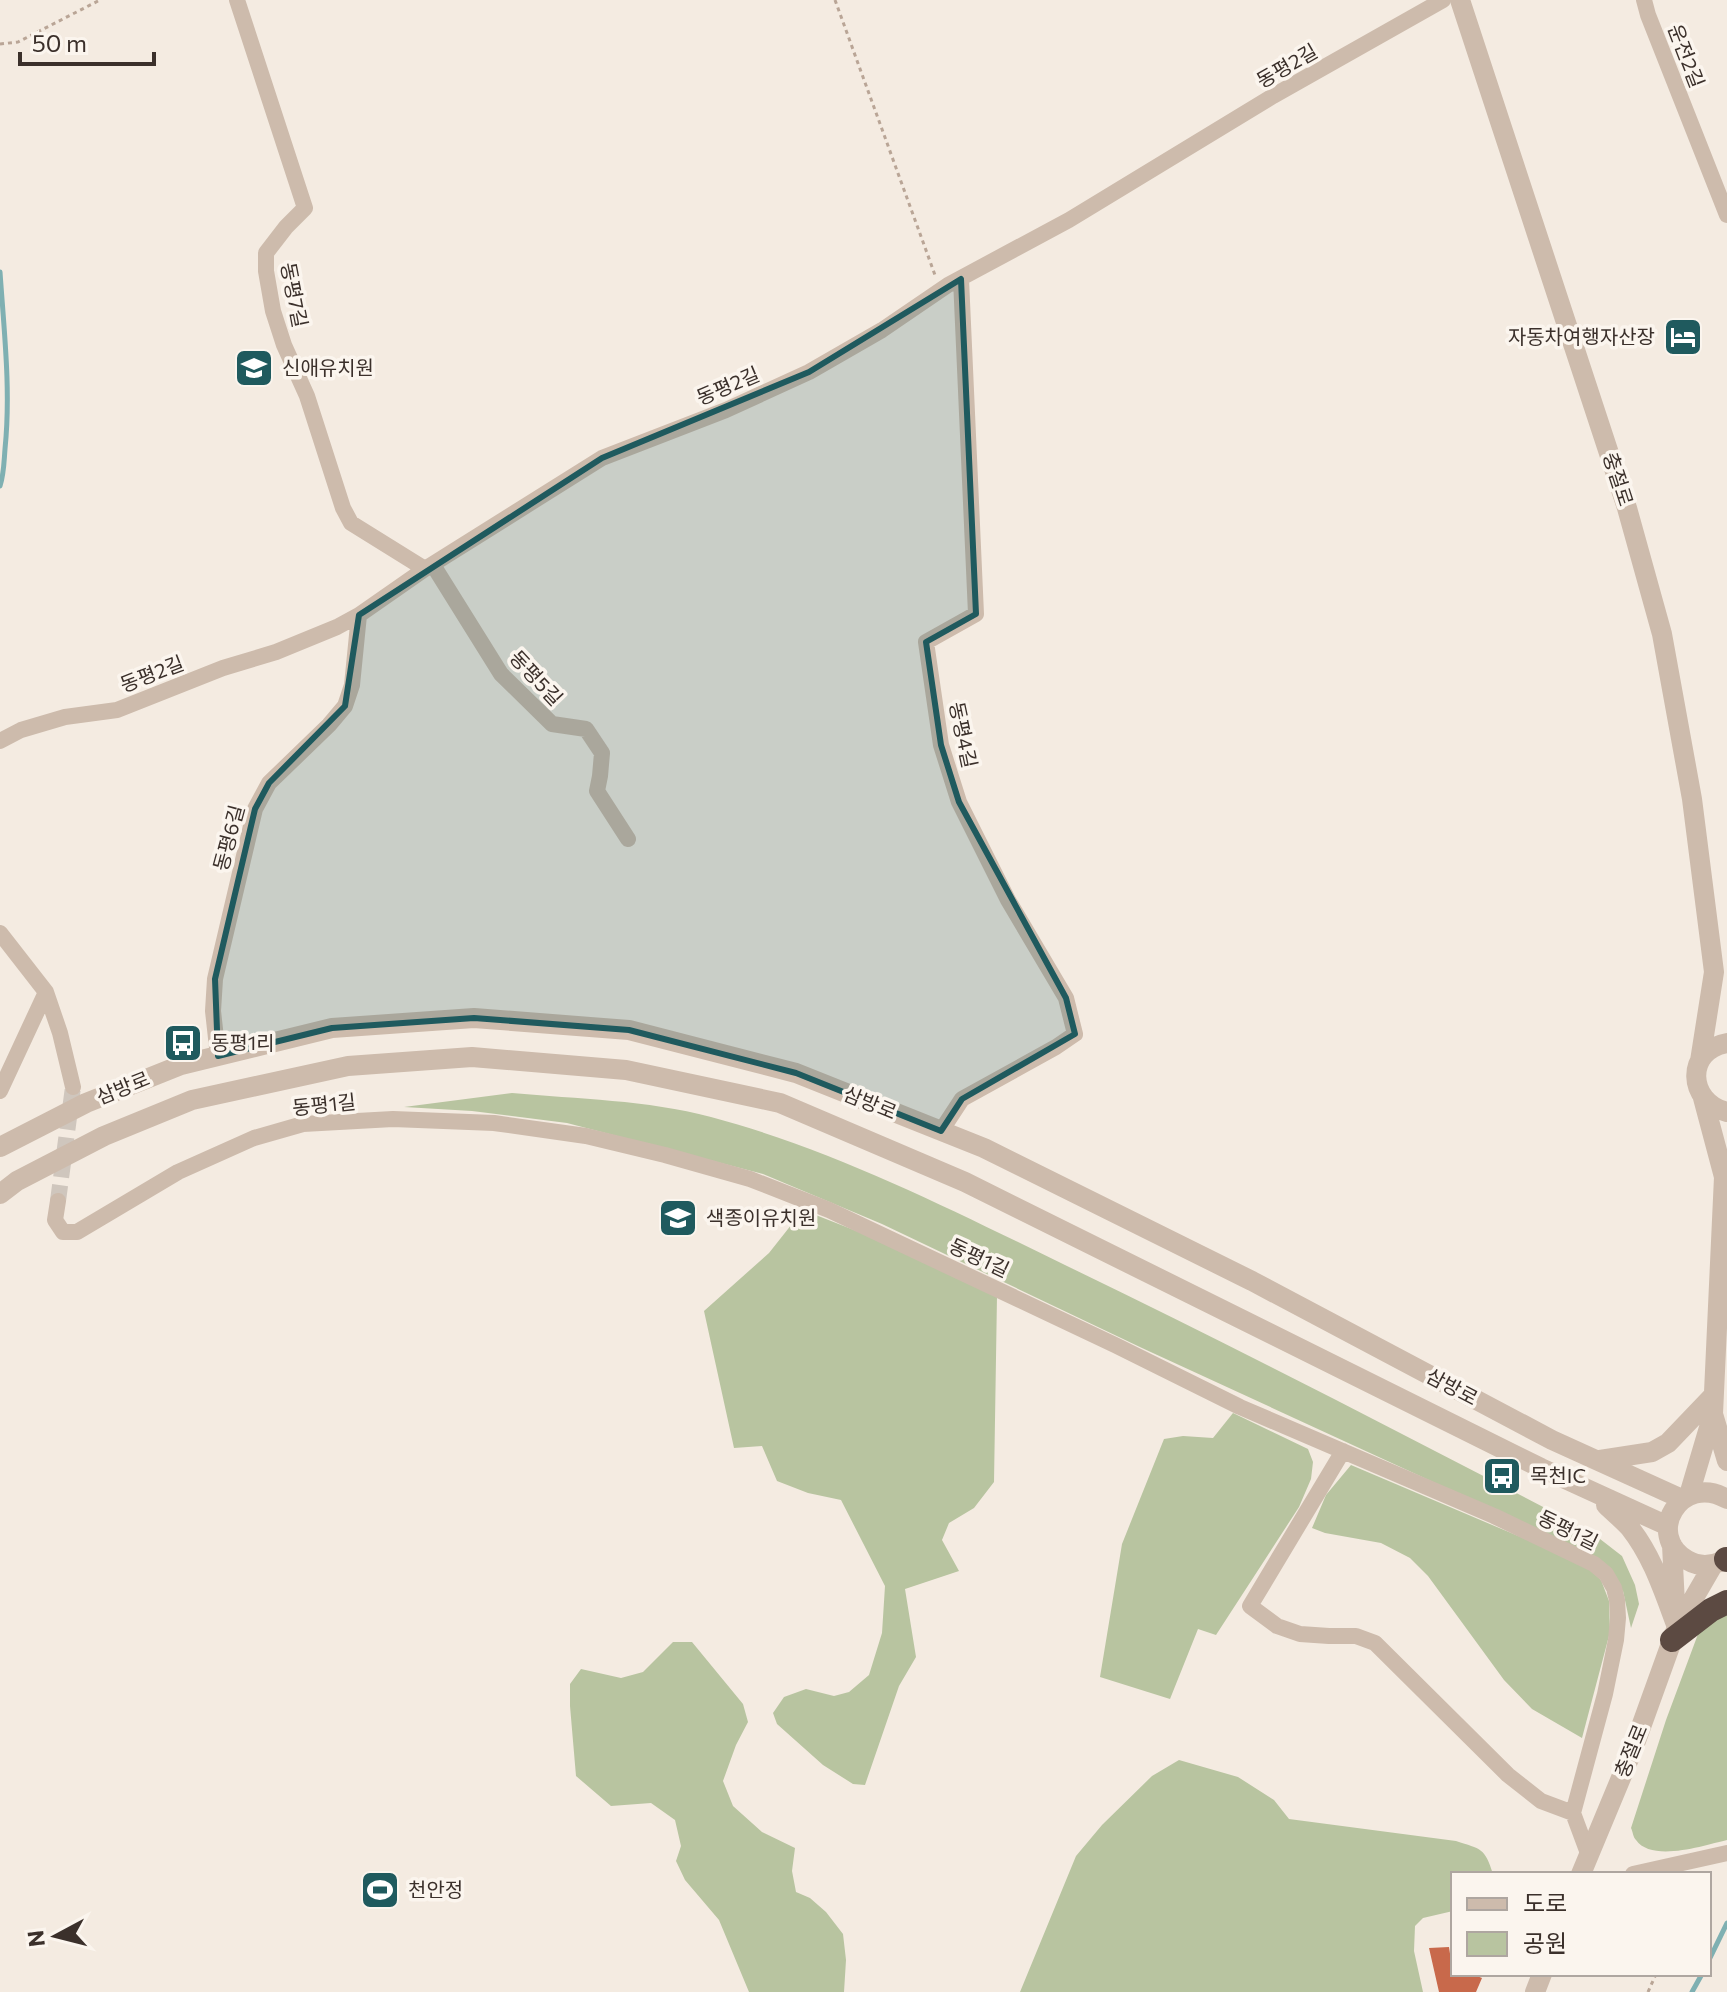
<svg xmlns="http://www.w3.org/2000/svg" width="1727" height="1992" font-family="Commissioner,'Noto Sans KR',sans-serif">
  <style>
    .green { fill: #b8c4a0 }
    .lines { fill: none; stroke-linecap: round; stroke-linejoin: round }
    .stream { stroke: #7fb0b2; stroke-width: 5 }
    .building { fill: #c8694b }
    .minor-tunnel { stroke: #cfc6bd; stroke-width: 16; stroke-dasharray: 16 8; stroke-linecap: butt }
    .path { stroke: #b9a596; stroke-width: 3; stroke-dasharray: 4 4; stroke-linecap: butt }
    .minor { stroke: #cdbbac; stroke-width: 16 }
    .tertiary { stroke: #cdbbac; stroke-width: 20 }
    .motorway { stroke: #5c4a42; stroke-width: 24 }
    .marked { fill: #1f5a5e; fill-opacity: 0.2; stroke: #1f5a5e; stroke-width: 6; stroke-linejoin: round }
    .labels { text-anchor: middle; stroke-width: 7; stroke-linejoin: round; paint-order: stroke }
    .street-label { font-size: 20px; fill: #3b302b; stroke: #fbf5ee }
    .poi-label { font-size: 20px; fill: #3b302b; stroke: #fbf5ee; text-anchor: start }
  </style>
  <rect width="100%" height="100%" fill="#f4ebe1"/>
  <path class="green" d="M512,1093C578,1099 647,1100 711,1117C835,1150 952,1210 1067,1266C1243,1351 1417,1441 1591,1532L1622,1556L1635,1585L1639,1604L1631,1628L1623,1591L1557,1539L1142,1348L882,1224L763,1174L567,1123L472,1111L404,1107Z
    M803,1210L882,1241L997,1296L994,1482L974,1508L949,1523L942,1540L959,1571L905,1589L916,1657L899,1686L865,1785L853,1784L823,1765L777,1724L773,1713L784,1697L806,1689L834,1696L849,1692L869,1675L882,1633L885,1586L841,1500L808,1493L777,1481L762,1446L734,1448L704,1311L769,1253Z
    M1233,1413L1308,1449L1313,1462L1311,1479L1299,1507L1216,1635L1198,1629L1170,1699L1100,1677L1122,1544L1164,1439L1183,1436L1213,1438Z
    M1351,1465L1584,1564L1601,1580L1609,1601L1610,1632L1582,1738L1532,1709L1504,1680L1428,1576L1410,1558L1381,1543L1325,1533L1312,1528L1326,1495Z
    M1727,1606V1840C1705,1845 1652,1863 1636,1840C1633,1837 1633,1832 1631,1828L1666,1720L1701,1626Z
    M673,1642H692L743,1704L748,1722L736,1745L723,1781L733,1806L762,1832L795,1848L792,1871L796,1892L810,1898L826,1912L843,1934L846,1960L844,1992H749L719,1920L685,1880L676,1861L681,1846L675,1820L651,1803L611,1806L576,1776L570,1706V1684L581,1669L621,1678L643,1672Z
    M1179,1760L1238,1777L1274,1800L1289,1819L1456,1841C1481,1849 1485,1848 1493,1874H1453V1911L1423,1918L1415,1926L1414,1951L1423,1992H1020L1076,1856L1102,1825L1152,1776Z"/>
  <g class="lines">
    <path class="stream" d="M0,272C4,331 11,390 5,449C4,461 4,474 0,486
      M1709,1960L1727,1923
      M1692,1992L1702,1974"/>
  </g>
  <path class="building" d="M1449,1947L1453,1974H1472L1482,1978L1476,1992H1439L1429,1948Z"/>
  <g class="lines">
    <path class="minor-tunnel" d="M58,1201L73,1087"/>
    <path class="path" d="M835,0L935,275
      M0,44L18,42L100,0
      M1648,1992L1656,1974"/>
    <path class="minor" d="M237,0L305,208L286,227L266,253V271L273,311L284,345L307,396L343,508L351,523L425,569
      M1644,0L1648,15L1727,215
      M433,565L501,674L552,724L586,729L602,753L600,776L597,791L628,839
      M0,741L21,730L65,717L117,710L223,668L276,652L337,627L359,615L425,569L602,458L726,410L809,372L882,330L948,285L1069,220L1273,96L1443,0
      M0,933L46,992L60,1033L73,1087
      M218,1056L213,1011L215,979L255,809L269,783L329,725L345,706L352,685L359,615
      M0,1091L46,992
      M941,1131L962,1099L1056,1047L1075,1034L1066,998L1008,900L959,802L941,745L926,642L976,614L961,279
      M58,1201L55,1220L63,1232H77L178,1172L254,1138L303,1124L393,1119L494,1123L586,1136L665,1155L750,1179L829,1210L1115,1345L1240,1407L1494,1516L1594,1564L1606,1574L1614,1588L1617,1600L1618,1618L1616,1640L1605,1694L1573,1813L1589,1856
      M1343,1451L1250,1606L1277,1626L1300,1634L1329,1636H1356L1375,1643L1508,1775L1541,1801L1573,1813
      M1633,1874L1727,1853"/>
    <path class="tertiary" d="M1460,0L1627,508L1662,634L1692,799L1714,972L1700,1061
      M1727,1043C1685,1050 1687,1102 1727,1112
      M0,1147L86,1103L181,1065L332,1028L474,1018L629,1030L796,1073L984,1148L1252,1281L1552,1440L1682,1499
      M0,1194L17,1181L104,1136L192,1100L348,1066L472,1057L626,1070L780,1103L965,1182L1541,1468L1668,1526
      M1713,1414L1727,1461
      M1600,1460L1652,1452L1668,1443L1713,1396
      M1689,1495L1713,1414L1724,1177L1703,1098
      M1606,1505C1614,1513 1623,1520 1630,1528C1653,1557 1664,1593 1677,1627
      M1672,1545L1675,1604
      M1724,1560C1712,1566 1699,1567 1687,1560C1644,1535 1681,1472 1727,1499
      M1581,1874L1633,1749L1677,1627L1713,1565
      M1535,1992L1542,1974"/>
    <path class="motorway" d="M1726,1559L1727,1560
      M1672,1640L1711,1610L1727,1602"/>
  </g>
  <path class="marked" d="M961,279L976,614L926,642L941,745L959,802L1066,998L1075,1034L962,1099L941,1131L796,1073L629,1030L474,1018L332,1028L218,1056L215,979L255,809L269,783L345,706L359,615L602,458L809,372Z"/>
  <defs>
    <g id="hotel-square" transform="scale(2)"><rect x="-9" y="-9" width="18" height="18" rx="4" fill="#1f5a5e" stroke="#fbf5ee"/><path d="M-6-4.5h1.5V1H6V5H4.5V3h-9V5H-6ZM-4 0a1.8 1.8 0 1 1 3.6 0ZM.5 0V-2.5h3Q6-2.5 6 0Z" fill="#fff"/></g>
    <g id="school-square" transform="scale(2)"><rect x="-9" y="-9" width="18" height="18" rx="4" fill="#1f5a5e" stroke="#fbf5ee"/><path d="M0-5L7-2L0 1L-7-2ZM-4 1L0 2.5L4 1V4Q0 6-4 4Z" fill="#fff"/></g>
    <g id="bus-square" transform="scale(2)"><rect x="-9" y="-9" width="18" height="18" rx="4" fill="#1f5a5e" stroke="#fbf5ee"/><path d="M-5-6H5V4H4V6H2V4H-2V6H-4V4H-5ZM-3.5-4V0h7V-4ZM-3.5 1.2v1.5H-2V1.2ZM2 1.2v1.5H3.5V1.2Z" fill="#fff"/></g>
    <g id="stadium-square" transform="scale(2)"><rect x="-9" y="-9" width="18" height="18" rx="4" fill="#1f5a5e" stroke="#fbf5ee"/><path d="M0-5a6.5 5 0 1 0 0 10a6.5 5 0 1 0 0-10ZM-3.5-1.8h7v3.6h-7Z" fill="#fff"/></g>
  </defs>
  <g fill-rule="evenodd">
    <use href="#hotel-square" x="1683" y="337"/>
    <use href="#school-square" x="254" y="368"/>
    <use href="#bus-square" x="183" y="1043"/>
    <use href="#school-square" x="678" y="1218"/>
    <use href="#bus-square" x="1502" y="1476"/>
    <use href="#stadium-square" x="380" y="1890"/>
  </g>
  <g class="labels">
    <g class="street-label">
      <text transform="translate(1686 56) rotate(69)" y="7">운전2길</text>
      <text transform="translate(1287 66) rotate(-30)" y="7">동평2길</text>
      <text transform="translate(294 295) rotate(79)" y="7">동평7길</text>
      <text transform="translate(728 386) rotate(-23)" y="7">동평2길</text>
      <text transform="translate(1618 479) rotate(72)" y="7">충절로</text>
      <text transform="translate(152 674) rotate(-21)" y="7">동평2길</text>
      <text transform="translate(536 678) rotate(47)" y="7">동평5길</text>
      <text transform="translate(963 735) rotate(78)" y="7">동평4길</text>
      <text transform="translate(229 838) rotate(-75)" y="7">동평6길</text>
      <text transform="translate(123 1088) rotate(-22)" y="7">삼방로</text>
      <text transform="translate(870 1103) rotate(22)" y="7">삼방로</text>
      <text transform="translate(324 1105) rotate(-6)" y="7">동평1길</text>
      <text transform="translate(979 1258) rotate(25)" y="7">동평1길</text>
      <text transform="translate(1452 1387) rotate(28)" y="7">삼방로</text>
      <text transform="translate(1568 1530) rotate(26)" y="7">동평1길</text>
      <text transform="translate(1631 1751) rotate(-68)" y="7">충절로</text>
    </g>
    <g class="poi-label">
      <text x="1655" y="344" text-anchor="end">자동차여행자산장</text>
      <text x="282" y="375">신애유치원</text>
      <text x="211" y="1050">동평1리</text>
      <text x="706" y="1225">색종이유치원</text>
      <text x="1530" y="1483">목천IC</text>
      <text x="408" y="1897">천안정</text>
    </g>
  </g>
  <rect x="1451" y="1872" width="260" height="104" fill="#fbf5ee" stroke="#aea6a0" stroke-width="2"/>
  <rect x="1467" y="1898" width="40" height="12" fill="#cdbbac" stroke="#aea6a0" stroke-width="2"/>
  <text x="1523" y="1912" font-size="24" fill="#3b302b">도로</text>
  <rect x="1467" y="1932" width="40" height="24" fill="#b8c4a0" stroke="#aea6a0" stroke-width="2"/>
  <text x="1523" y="1952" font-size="24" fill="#3b302b">공원</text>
  <g transform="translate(56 1936) rotate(263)" stroke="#fbf5ee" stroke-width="6" paint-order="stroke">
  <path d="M0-6L14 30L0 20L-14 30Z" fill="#3b302b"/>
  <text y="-12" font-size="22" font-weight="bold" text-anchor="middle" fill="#3b302b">N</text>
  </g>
  <path d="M20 52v12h134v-12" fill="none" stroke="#3b302b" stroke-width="4"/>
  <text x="32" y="52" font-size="24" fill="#3b302b" stroke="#fbf5ee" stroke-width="6" paint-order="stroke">50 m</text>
</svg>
